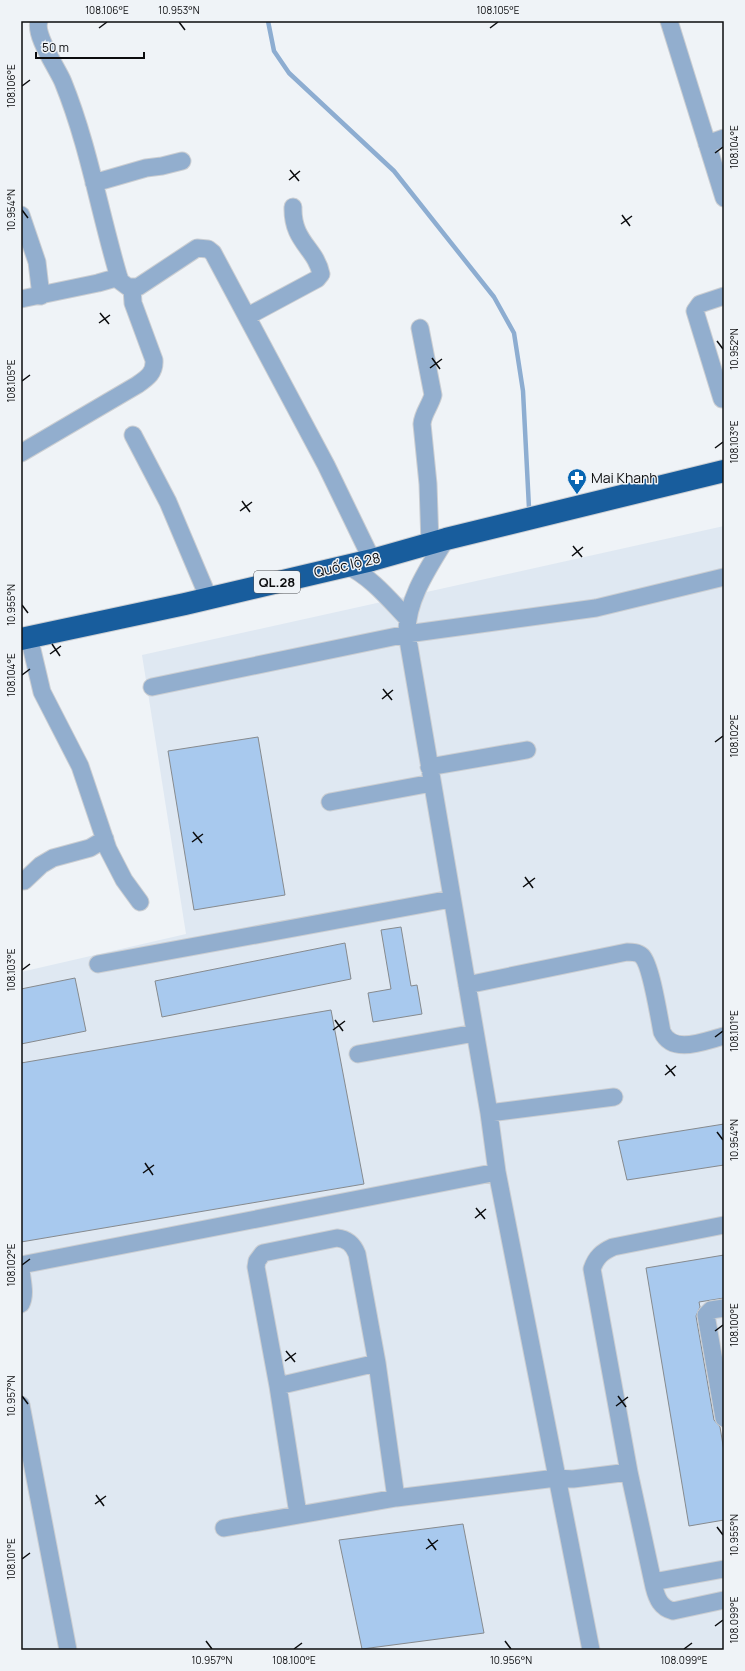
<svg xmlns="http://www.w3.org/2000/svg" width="745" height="1671" font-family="Manrope,sans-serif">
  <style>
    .built { fill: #dfe8f2 }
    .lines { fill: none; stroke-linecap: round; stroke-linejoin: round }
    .stream { stroke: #8dadd1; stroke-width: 4.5 }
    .building { fill: #a8c9ee; stroke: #868a8e }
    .minor-casing { stroke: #cbced2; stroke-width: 19 }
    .highway-casing { stroke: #cbced2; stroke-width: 24 }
    .minor { stroke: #92aece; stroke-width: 17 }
    .highway { stroke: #185d9d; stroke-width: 22 }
    .ticks { fill: none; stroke: #0b0c0e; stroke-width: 1.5 }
    .labels { text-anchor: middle; stroke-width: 3; stroke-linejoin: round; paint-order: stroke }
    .shield { fill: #eff3f7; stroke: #4f5154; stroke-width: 1 }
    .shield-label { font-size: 13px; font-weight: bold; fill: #0b0c0e }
    .poi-label { font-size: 14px; fill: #0b0c0e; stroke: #eff3f7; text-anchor: start }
    .street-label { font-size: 14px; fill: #0b0c0e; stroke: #eff3f7 }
    .neatline { fill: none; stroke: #0b0c0e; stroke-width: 1.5 }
    .ticks-label { font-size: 10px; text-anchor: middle; fill: #0b0c0e }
  </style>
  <rect width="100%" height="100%" fill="#eff3f7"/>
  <path class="built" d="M724,526V1650H21V972L186,934L142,655Z"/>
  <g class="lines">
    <path class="stream" d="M268,21L274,51L289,73L394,171L494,297L514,333L523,391L529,508"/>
  </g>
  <path class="building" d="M258,737L285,895L194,910L168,751Z
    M401,927L411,986L417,985L422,1014L373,1022L368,993L391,989L381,930Z
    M345,943L351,979L162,1017L155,981Z
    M75,978L86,1031L21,1044V989Z
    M331,1010L364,1184L21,1242V1063Z
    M724,1124V1165L627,1180L618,1141Z
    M724,1255V1298L699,1302L700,1307L696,1316L714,1420L720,1427L724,1451V1520L689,1526L646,1268Z
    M463,1524L484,1633L362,1649L339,1540Z"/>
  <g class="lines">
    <g class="minor-casing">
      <path id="minor" d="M39,21C34,35 57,68 63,82C89,146 100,215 120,281L128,287H138L197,248L208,249L213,253L326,465L372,560
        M669,21L724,198
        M707,144L724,138
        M94,183L146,168L162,166L182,161
        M21,215L37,262L41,296
        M21,299L98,283L119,277
        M248,316L317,279L321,274C316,248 292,242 293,207
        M420,328L433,395C430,406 423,413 422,424L428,484L430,544
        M722,399L695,311L700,304L724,296
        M133,435L168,502L209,599
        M21,453L137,385C147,378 155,373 154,360L133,303L132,288
        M446,539C429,567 406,600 407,634L489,1113L497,1172L591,1650
        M346,565C371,577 388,598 407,618
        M29,637L42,692L80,766L108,849L124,880L140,902
        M152,687L407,634L596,608L724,577
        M429,767L527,750
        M330,802L432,783
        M24,881L41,865L53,858L90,848L105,839
        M98,964L451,899
        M467,985L627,952C632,952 638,952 642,956C651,965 659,1017 662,1032C673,1055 704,1041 724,1036
        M358,1054L475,1033
        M489,1113L614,1097
        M21,1265L497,1172
        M21,1270C22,1281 26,1294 21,1304
        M724,1308L711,1310L706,1315L724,1418
        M278,1386L377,1363
        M21,1405L68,1650
        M629,1472L592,1269C596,1257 602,1252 613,1247L724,1225
        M298,1514L278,1386L256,1267L257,1261L263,1253L337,1238C347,1239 353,1244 357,1254L377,1363L396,1498
        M224,1528L396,1498L556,1478L573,1479L629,1472L654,1587C657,1599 661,1608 673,1611L724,1600
        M653,1582L724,1569"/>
    </g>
    <g class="highway-casing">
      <path id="highway" d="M21,639L185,604L372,560L446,539L724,471"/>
    </g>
    <use href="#minor" class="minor"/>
    <use href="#highway" class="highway"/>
  </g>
  <path class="ticks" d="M179,22L185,30M99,28L107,22M490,28L498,22M22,86L30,80M715,153L723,147M290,170L299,181M289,180L300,171M22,210L28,218M622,215L630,226M621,224L632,216M100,313L109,324M99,323L110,315M717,341L723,349M432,358L440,369M430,368L442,359M22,381L30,375M715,448L723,442M242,501L250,512M240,511L252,502M573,546L582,557M572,556L583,547M22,605L28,613M52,644L60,656M50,654L61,646M22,675L30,669M383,689L392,700M382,699L393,690M715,742L723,736M193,832L202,843M192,842L203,834M525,877L533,888M523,887L535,878M22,970L30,964M335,1020L343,1031M333,1030L345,1021M715,1037L723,1031M666,1065L675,1076M665,1075L676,1066M717,1132L723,1140M145,1163L153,1175M143,1173L154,1165M476,1208L485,1219M475,1218L486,1209M22,1265L30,1259M715,1331L723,1325M286,1351L295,1362M285,1361L296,1353M22,1396L28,1404M618,1396L626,1407M616,1406L628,1397M96,1495L104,1506M95,1504L106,1496M717,1527L723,1535M428,1539L436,1550M426,1549L438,1540M22,1559L30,1553M715,1626L723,1620M206,1641L212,1649M505,1641L511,1649M294,1649L302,1643M684,1649L692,1643"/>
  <defs>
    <g id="pharmacy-pin" transform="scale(1)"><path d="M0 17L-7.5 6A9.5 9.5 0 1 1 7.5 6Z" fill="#0765b2" stroke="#eff3f7"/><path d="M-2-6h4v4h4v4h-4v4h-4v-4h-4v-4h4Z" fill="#fff"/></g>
  </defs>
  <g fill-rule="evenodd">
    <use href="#pharmacy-pin" x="577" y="478"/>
  </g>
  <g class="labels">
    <rect class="shield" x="254" y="571" width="46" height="22" rx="3"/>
    <g class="shield-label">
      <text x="277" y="587">QL.28</text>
    </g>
    <g class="poi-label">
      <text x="591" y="483">Mai Khanh</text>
    </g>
    <g class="street-label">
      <text transform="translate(347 565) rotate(-13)" y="5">Quốc lộ 28</text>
    </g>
  </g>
  <rect width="745" height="1671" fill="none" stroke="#eff3f7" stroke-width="44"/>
  <path d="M36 52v6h108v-6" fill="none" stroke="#0b0c0e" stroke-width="2"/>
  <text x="42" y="52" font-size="12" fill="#0b0c0e" stroke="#eff3f7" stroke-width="3" paint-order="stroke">50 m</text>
  <rect x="22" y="22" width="701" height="1627" class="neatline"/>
  <g class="ticks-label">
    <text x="107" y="14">108.106°E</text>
    <text x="179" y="14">10.953°N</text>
    <text x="498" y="14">108.105°E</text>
    <text transform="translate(11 86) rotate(-90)" y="4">108.106°E</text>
    <text transform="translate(734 147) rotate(-90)" y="4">108.104°E</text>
    <text transform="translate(11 210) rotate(-90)" y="4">10.954°N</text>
    <text transform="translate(734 349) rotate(-90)" y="4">10.952°N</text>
    <text transform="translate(11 381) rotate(-90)" y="4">108.105°E</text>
    <text transform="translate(734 442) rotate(-90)" y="4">108.103°E</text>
    <text transform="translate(11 605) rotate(-90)" y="4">10.955°N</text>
    <text transform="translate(11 675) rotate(-90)" y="4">108.104°E</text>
    <text transform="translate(734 736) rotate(-90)" y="4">108.102°E</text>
    <text transform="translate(11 970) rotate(-90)" y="4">108.103°E</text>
    <text transform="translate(734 1031) rotate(-90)" y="4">108.101°E</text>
    <text transform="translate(734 1140) rotate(-90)" y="4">10.954°N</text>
    <text transform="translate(11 1265) rotate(-90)" y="4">108.102°E</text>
    <text transform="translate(734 1325) rotate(-90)" y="4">108.100°E</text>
    <text transform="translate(11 1396) rotate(-90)" y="4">10.957°N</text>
    <text transform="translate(734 1535) rotate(-90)" y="4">10.955°N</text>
    <text transform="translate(11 1559) rotate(-90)" y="4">108.101°E</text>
    <text transform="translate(734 1620) rotate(-90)" y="4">108.099°E</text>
    <text x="212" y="1664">10.957°N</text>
    <text x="294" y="1664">108.100°E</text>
    <text x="511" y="1664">10.956°N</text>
    <text x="684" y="1664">108.099°E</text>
  </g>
</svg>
